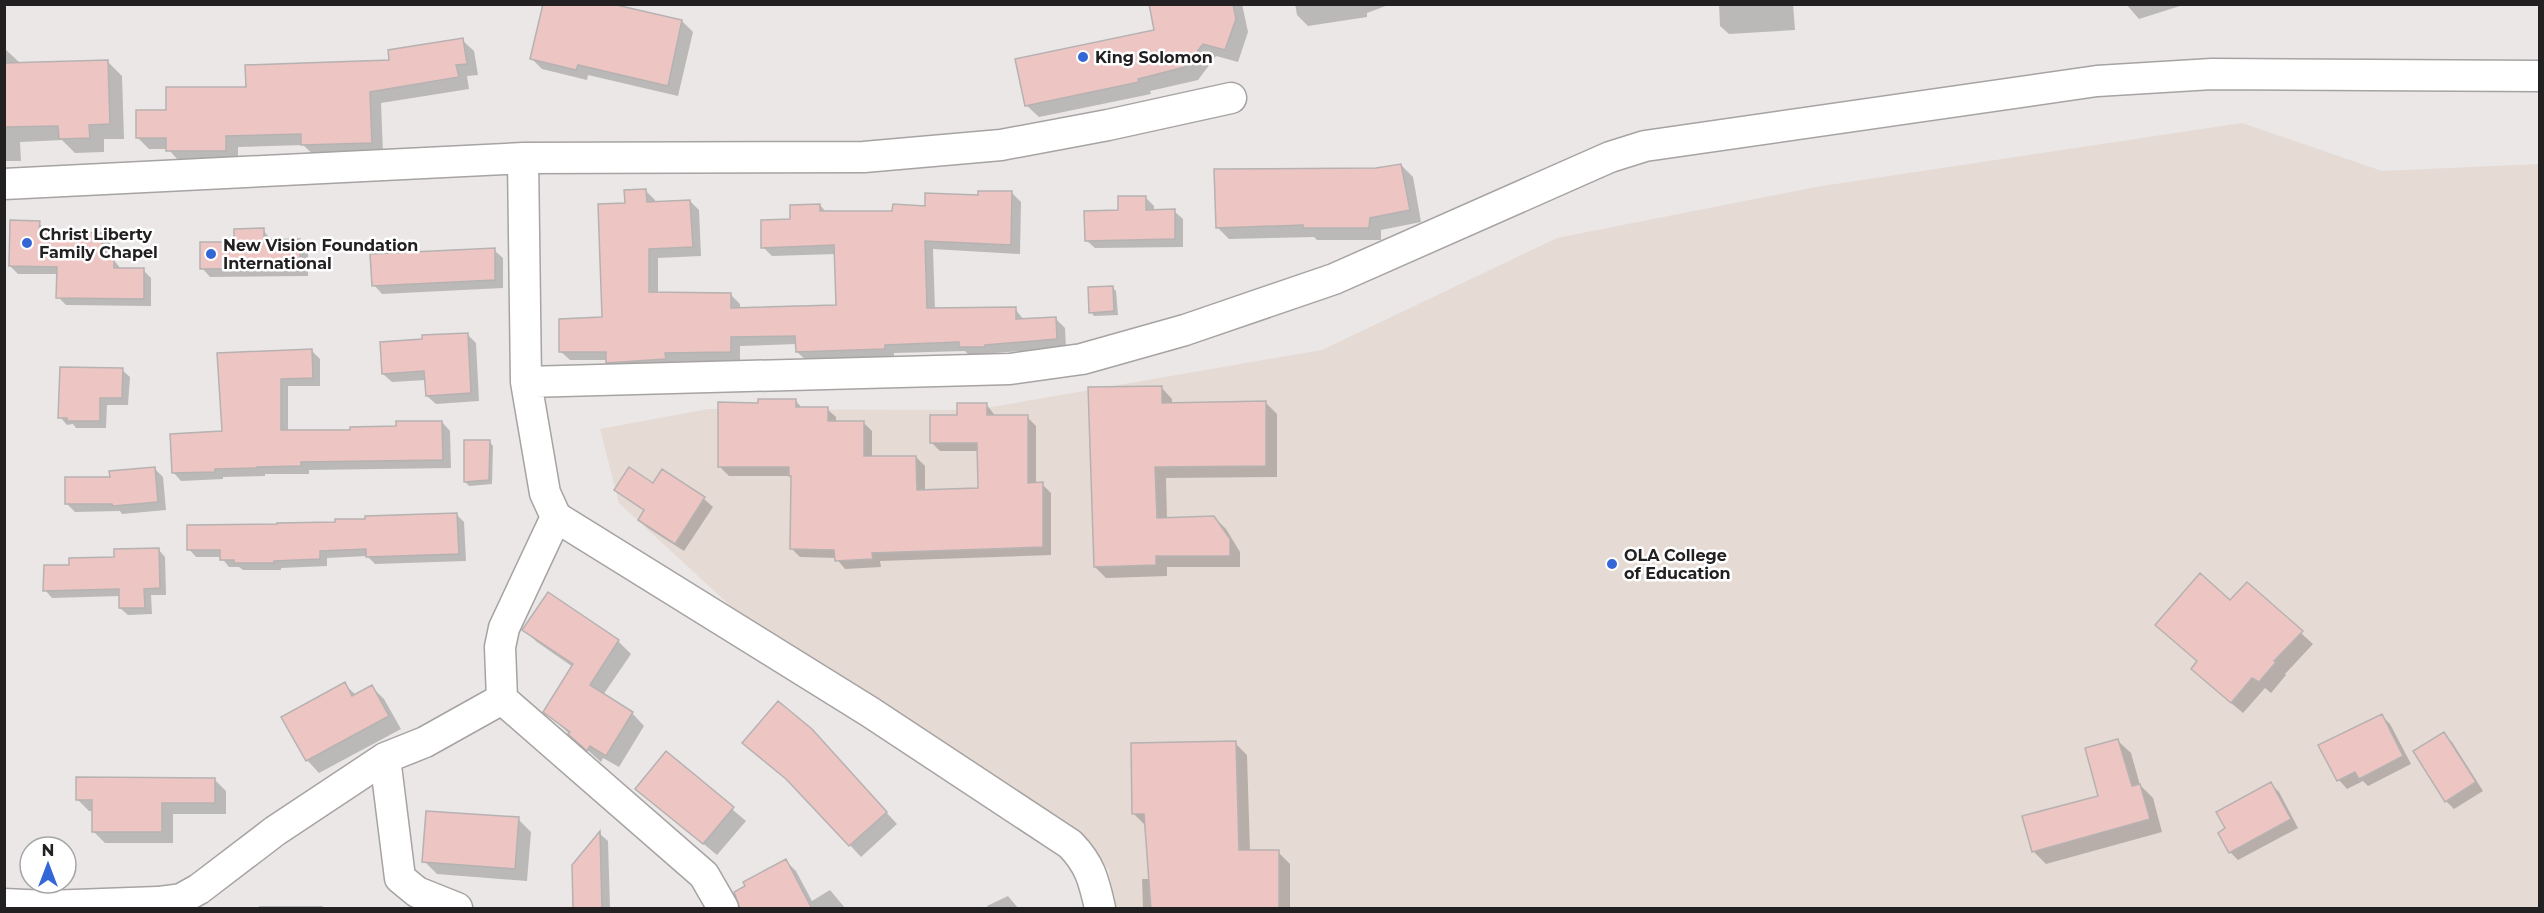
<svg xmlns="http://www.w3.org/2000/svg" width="2544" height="913" font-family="Montserrat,sans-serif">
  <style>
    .built { fill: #e5dad4 }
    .shadow { fill: #0003 }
    .building { fill: #edc5c3; stroke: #b6b2b2; stroke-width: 1.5 }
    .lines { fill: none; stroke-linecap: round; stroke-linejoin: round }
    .minor-casing { stroke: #a6a3a2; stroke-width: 33 }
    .minor { stroke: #fff; stroke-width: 30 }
    .poi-dot { fill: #3467d6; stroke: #fff; stroke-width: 2 }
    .labels { text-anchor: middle; stroke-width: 5; stroke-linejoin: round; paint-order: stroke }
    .poi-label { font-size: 16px; font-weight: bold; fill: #222020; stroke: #fff; text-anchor: start }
  </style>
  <rect width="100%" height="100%" fill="#eae7e6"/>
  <path class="built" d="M2242,123L2382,171L2539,164V908H1114L1109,870L1064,829L751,625L619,503L600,429L708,409L974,410L1322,350L1557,238L1816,187Z"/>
  <path class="shadow" d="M1151,4H1242L1248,32L1238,62L1216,56L1198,80L1150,91L1151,94L1039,117L1026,105L1156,32Z
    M1295,4H1391L1367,13V17L1308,26L1297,15Z
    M1719,4H1793L1795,30L1729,34L1720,26Z
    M2126,4H2183V5L2139,19Z
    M682,21L693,32L678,96L588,75L587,80L542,69L531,58Z
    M462,40L474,51L478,75L467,76L469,89L381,103L383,154L315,156L303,145L238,147V162H180L168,149H149L137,137L168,112L247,88L391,62Z
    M4,48L21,64L107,61L122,76L124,139H104V152L75,153L62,140L20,142L21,161H4Z
    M1401,165L1413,177L1421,222L1381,230V240H1317L1314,237L1229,239L1217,227L1376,170Z
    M645,190L655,200V203L690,201L699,210L701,256L658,258V294H730L740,304V309L837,307L836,254L772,256L763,247L792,220L820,205L826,212H894L1012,193L1021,202L1020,254L933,249L935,310L1015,309L1024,320L1056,319L1065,328L1066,348L994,353V356H970L965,351L894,353V357L807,361L797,352V344L740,346V361L674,362V368L616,371L607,360H570L560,351L603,318L626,204Z
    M1145,197L1154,206V211H1174L1183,219V247L1095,248L1086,240Z
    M39,223L47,232L102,235L110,243L109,259H113L121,269L143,270L151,278V306L66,305L58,297V274H18L10,266Z
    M263,230L272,241H299L308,249V276L210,277L202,268L236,243Z
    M494,250L503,258V288L382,294L374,285Z
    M1112,287L1116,291L1118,315L1094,316L1091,312Z
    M467,334L476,343L479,401L436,404L427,396L426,380L392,382L383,374Z
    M312,351L320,359V386H288V431H351L442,422L450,431L451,468L309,470V474H265V476L223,477V479L181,481L173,472L224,432Z
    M122,370L130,377L128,405H107L106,428H76L73,424L67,425L60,417Z
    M1161,387L1172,399V404L1265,402L1277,414V477L1166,478L1167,519L1214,517L1226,529L1240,552V567H1167V576L1106,578L1095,567Z
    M795,400L803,409H827L836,417V422H863L872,431V457H916L925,466V492L980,489L979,451H940L931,442L958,417L987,405L996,417H1027L1036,426V484H1042L1051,493V555L880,561L881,567L845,569L836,558L800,557L791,548V476H729L720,467L759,404Z
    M490,442L493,446L492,484L469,486L465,482Z
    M154,468L163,477L166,510L122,514L120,511L75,512L66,503L111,479Z
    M663,471L704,499L713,507L684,551L648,528L639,520L645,511L616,490L654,485Z
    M456,514L464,522L466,561L375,564L367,556L327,558V566L281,568V570H243L239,567H229L221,557H196L189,549L336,523Z
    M158,549L165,557L166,595H151L152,614L128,615L120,608V596L52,598L45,590L71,566Z
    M2247,584L2313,644L2285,674L2286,675L2271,693L2265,688L2243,713L2205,681L2198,662L2168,636L2230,602Z
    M549,594L618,641L631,654L603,695L632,713L644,726L619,767L603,758L601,762L545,712L573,667L537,642L524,630Z
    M344,684L356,695L372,687L384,699L401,729L319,773L307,760Z
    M2381,715L2390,724L2411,764L2368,786L2363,781L2347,789L2339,780L2320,746Z
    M2443,734L2452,742L2483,791L2454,809L2446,801Z
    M2118,741L2131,753L2140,785L2153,798L2162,832L2046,864L2033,851L2100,797Z
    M744,743H823L897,824L861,857L796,787Z
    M1235,743L1247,755L1250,852H1278L1290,864V908H1143L1142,879H1152L1145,825L1133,813Z
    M666,753L746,821L717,855L637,789Z
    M214,779L226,791V814H173V843H105L94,832V811H89L78,800Z
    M2271,784L2279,792L2298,828L2238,860L2230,852Z
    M518,819L531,832L527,881L437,874L424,861Z
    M600,834L608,841L610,908H574V866Z
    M786,861L796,871L812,901L830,890L845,908H741Z
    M1008,896L1018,908H988L987,906Z
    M259,906H322L325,908H259Z"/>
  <path class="building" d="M543,4H612L682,20L668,86L578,65L576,70L530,59Z
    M1149,4H1233L1236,19L1225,50L1203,44L1185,67L1138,79L1139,82L1025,106L1015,59L1154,30Z
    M463,38L467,64L456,65L459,77L370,92L372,143L301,145V134L226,136V151H166V138H136V110H166V87H246L245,65L389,60L388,50Z
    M108,60L110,124L89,125L90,138L59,139L58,126L4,127V63Z
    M1401,164L1410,210L1370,218L1369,228H1303V225L1216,228L1214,169L1376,168Z
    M646,189L647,202L690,200L693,247L649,249V292L731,293V308L836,305L834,245L761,248V220L790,219V205L820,204V211H892L893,204L925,206V193L978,195V191H1012L1011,245L925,241L927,308L1016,307V319L1056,317L1057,339L985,345V347H959V342L885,345V349L796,352L795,336L731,337V352L665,353L666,359L606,363V352H559V319L602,317L598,204L625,203L624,190Z
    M1118,196H1146V210L1175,209V239L1085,241L1084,211L1118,210Z
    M10,220L40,221L39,231L103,233L101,257H114V268H144V299L56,298L57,267L9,266Z
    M264,228V240L300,239V268L200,269V242H234V229Z
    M495,248V280L372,286L370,254Z
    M1113,286L1114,311L1089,313L1088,287Z
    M468,333L471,393L426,396L424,371L382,374L380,342L422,339V335Z
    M312,349L313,378L281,379V430H350V427L396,426V421H442L443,460L301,462V466L257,467V468L215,469V472L172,473L170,434L222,431L217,353Z
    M60,367L123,368L122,398H100V421H67V418H58Z
    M1162,386V403L1266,401V466L1155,467L1157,518L1214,516L1230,539V556H1156V565L1094,567L1088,387Z
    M758,399H796V407H828V421H864V456H916L917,490L978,488L977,443H930V415H957V403H987V415H1028V483L1043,482V547L872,553L873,559L835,561L834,550L790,549L791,476H789V467H718V402L758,403Z
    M464,440H490L489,480L464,482Z
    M155,467L158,502L113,506L112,504H65V477H110L109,471Z
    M629,467L653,483L662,469L705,497L675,544L638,520L644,510L614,490Z
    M457,513L459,554L366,557V549L320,551V559L274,561V563H234V560H220V550H187V525L277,524V523L335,522V519H365V516Z
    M159,548L160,588L144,589L145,608H119V589L43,591L44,565H69V558L114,557V549Z
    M2200,573L2230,600L2247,582L2303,631L2274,661L2276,662L2259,682L2252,678L2231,703L2191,669L2197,661L2155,625Z
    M548,592L619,640L590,685L633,712L606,756L590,746L587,751L568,734L570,732L543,712L573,664L522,630Z
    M345,682L352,696L372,685L389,716L306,761L281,717Z
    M778,701L812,729L887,812L849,846L786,779L742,743Z
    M2382,714L2403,756L2359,779L2355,772L2337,781L2318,745Z
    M2444,732L2476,782L2445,802L2413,751Z
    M2118,739L2132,786L2140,784L2150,819L2032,852L2022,816L2098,796L2085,748Z
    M1236,741L1239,850H1279V909H1151L1144,814H1132L1131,743Z
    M666,751L734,807L703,844L635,789Z
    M76,777L215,778V803H162V832H92V800H76Z
    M2271,782L2291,819L2229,853L2218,833L2225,828L2216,812Z
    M426,811L519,817L515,869L422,862Z
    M600,831L602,909H573L572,865Z
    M786,859L812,909H740L734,892L745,886L743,882Z"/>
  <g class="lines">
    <g class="minor-casing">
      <path id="minor" d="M523,158L526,382L545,493L556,517L870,712L1070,844C1090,864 1094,881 1100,908
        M4,184L523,158L864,157L1001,145L1108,125L1231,98
        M526,382L1010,369L1082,359L1185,330L1334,279L1610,157L1645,146L2097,81L2212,74L2540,76
        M556,517L504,628L500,647L502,699L704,875L723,908
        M385,758L400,878L417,892L457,908
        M4,904L47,906L158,902L181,899L199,889L275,831L385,758L425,742L502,699"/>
    </g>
    <use href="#minor" class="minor"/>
  </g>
  <g class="poi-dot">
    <circle cx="1083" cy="57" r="6"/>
    <circle cx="27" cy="243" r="6"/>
    <circle cx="211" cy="254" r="6"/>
    <circle cx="1612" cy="564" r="6"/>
  </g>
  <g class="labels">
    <g class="poi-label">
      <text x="1095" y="63">King Solomon</text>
      <text x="39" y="240">Christ Liberty<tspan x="39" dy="18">Family Chapel</tspan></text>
      <text x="223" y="251">New Vision Foundation<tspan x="223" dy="18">International</tspan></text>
      <text x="1624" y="561">OLA College<tspan x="1624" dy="18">of Education</tspan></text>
    </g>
  </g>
  <rect width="2544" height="913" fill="none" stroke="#222020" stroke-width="12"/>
  <g transform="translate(48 865)"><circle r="28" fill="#ffffff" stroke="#a7a6a6" stroke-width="1.5"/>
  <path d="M0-4.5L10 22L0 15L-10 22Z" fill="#3467d6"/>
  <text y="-9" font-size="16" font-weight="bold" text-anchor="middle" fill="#222020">N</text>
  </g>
</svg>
